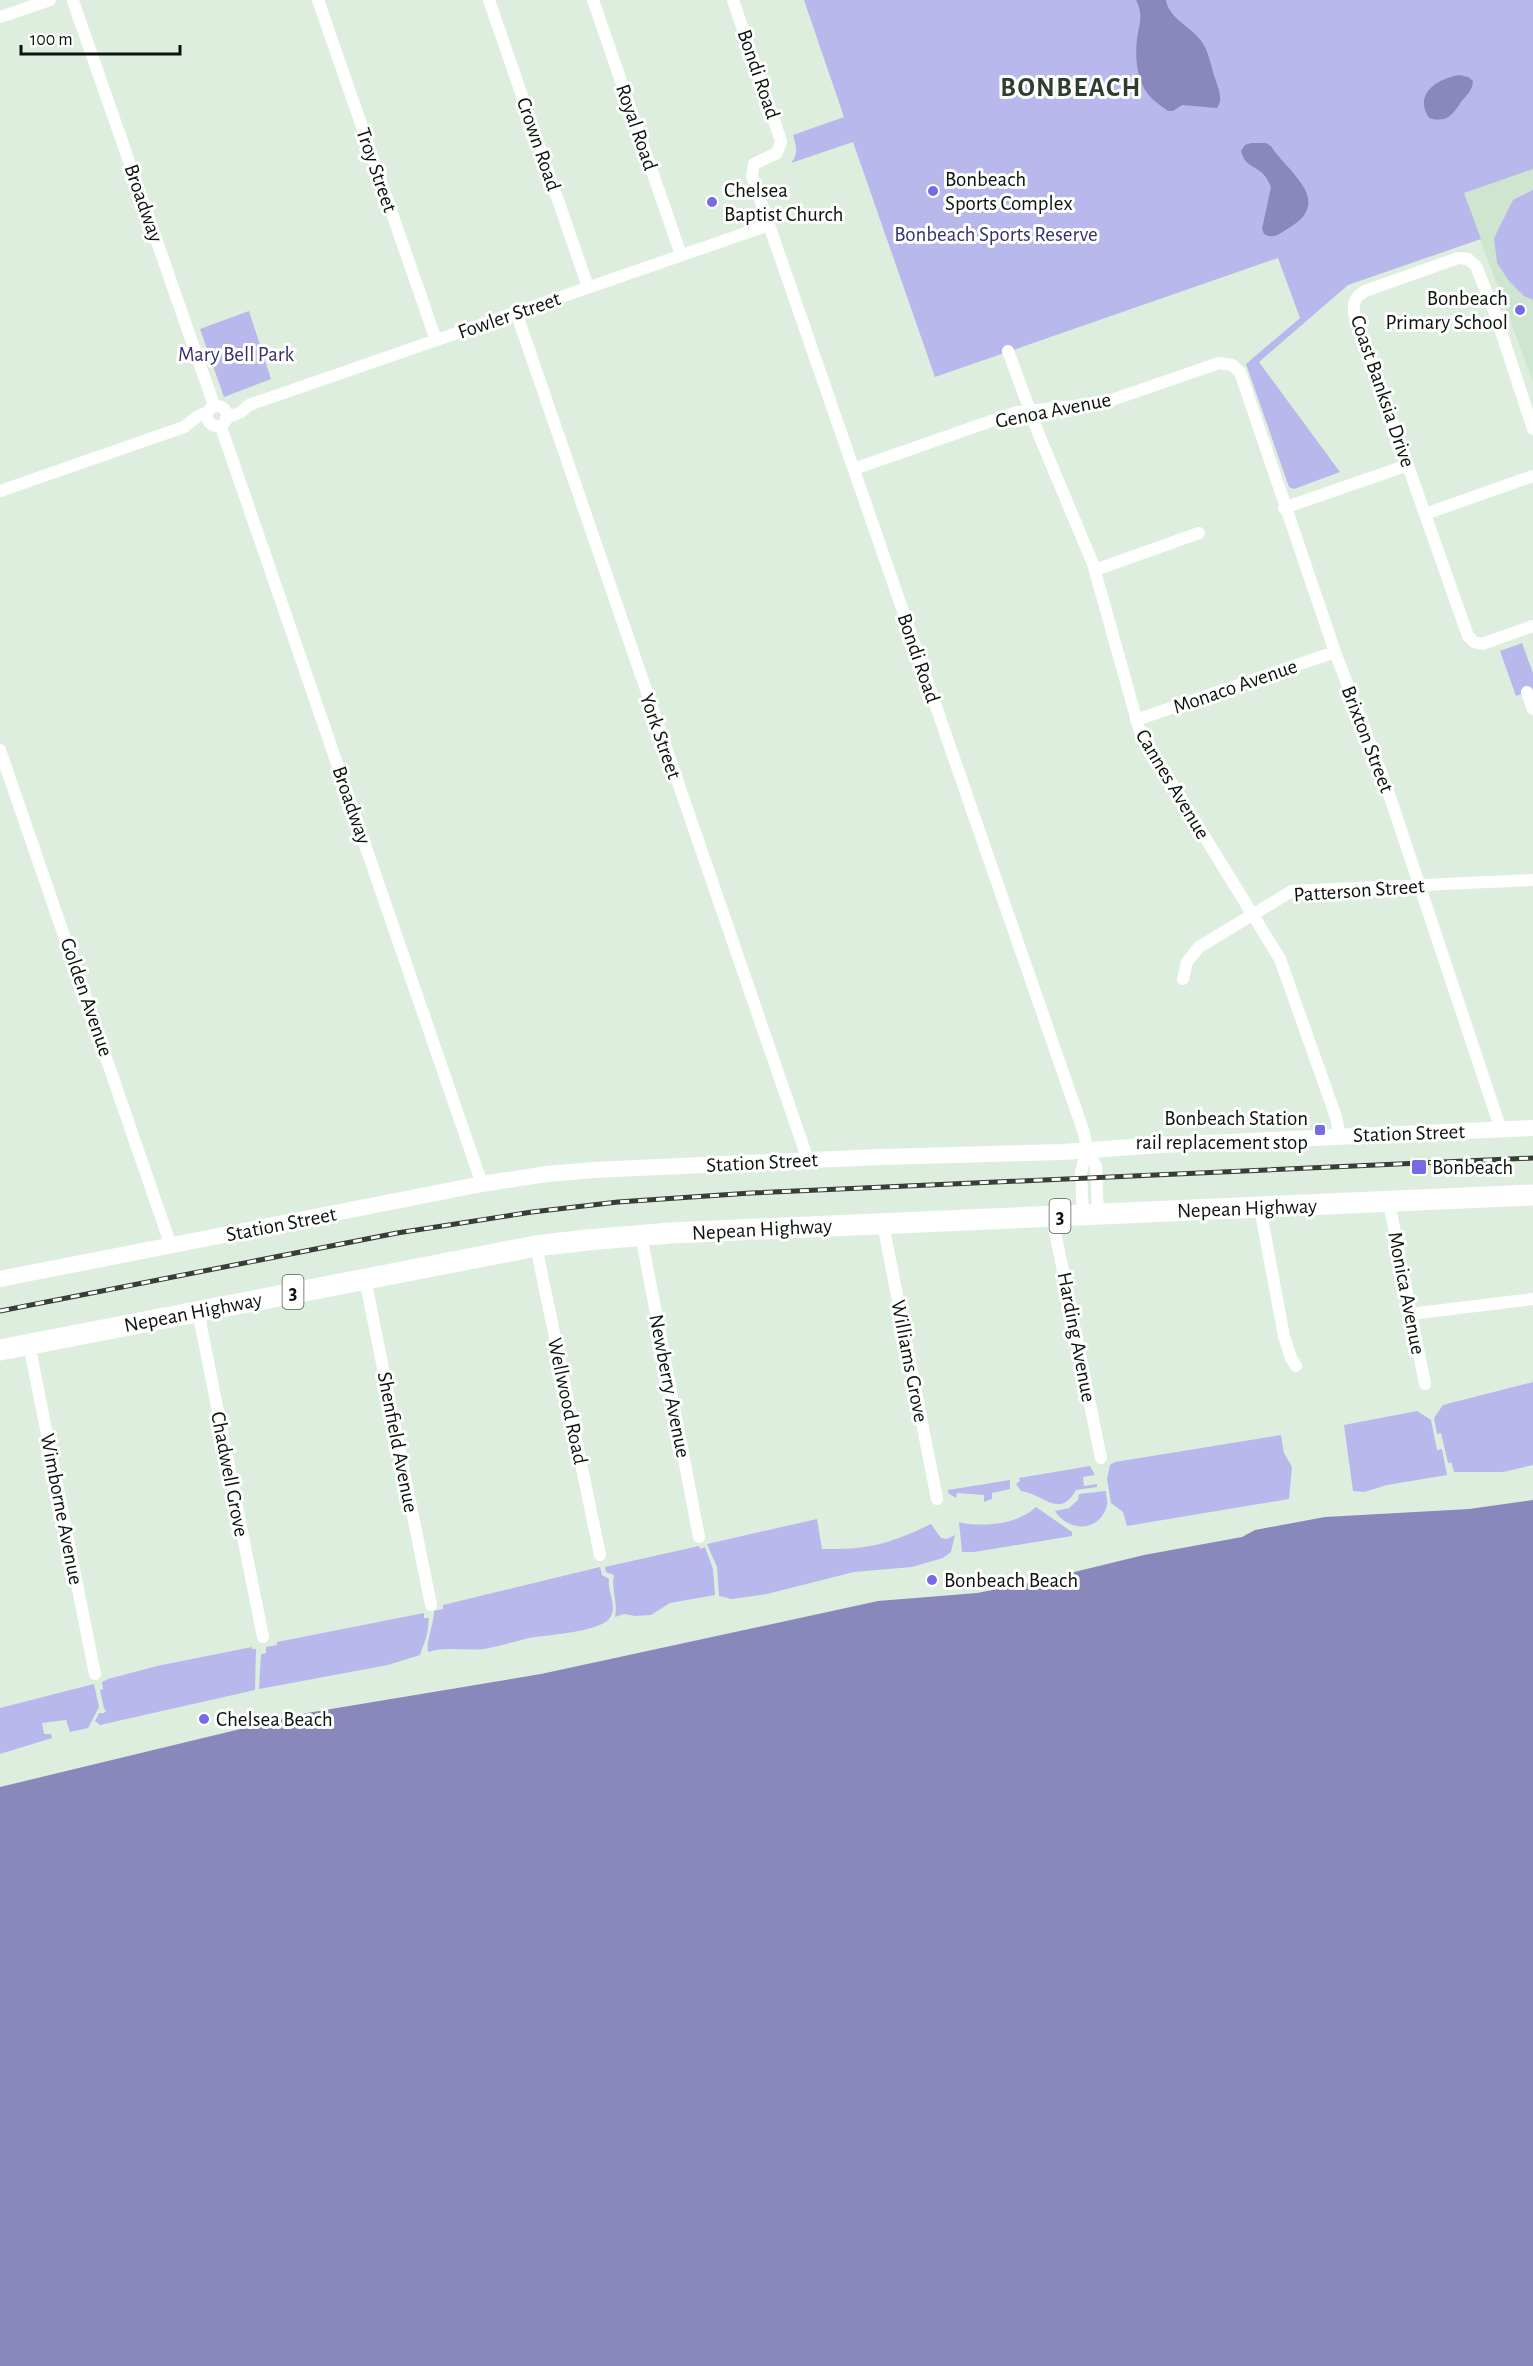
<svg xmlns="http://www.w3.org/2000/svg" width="1533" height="2366" font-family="'Alegreya Sans',sans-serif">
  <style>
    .built { fill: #cee5d0 }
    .green { fill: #b8b8ed }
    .water { fill: #8988bc }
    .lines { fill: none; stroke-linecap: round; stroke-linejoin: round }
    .minor { stroke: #fff; stroke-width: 12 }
    .tertiary { stroke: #fff; stroke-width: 16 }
    .trunk { stroke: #fff; stroke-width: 21 }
    .rail-casing { stroke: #363e36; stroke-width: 5 }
    .rail { stroke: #fff; stroke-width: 3; stroke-dasharray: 9; stroke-linecap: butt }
    .poi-dot { fill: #786ae5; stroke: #fff; stroke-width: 2 }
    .labels { text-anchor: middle; stroke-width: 6; stroke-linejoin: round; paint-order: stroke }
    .shield { fill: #fff; stroke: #555955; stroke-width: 1.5 }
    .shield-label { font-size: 20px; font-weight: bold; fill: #0c120c }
    .street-label { font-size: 21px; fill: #0c120c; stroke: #fff }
    .poi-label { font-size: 21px; fill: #0c120c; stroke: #fff; text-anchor: start }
    .park-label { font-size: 21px; fill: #373070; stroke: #fff }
    .district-label { font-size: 27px; font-weight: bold; letter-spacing: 1.5px; fill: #2f3d30; stroke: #fff }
  </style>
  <rect width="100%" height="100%" fill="#ddeede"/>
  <path class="built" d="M1533,169V382L1463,193Z"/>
  <path class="green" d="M804,0H1533V169L1464,193L1481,239L1348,285L1259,362L1340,472L1294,489L1289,487L1246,364L1300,318L1278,258L935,377L853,142L791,163C799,153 796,146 793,135L844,117Z
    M1533,190V300L1524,296L1509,281L1497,263L1494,238L1513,200Z
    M249,311L271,379L224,397L200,329Z
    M1522,643L1533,673V690L1516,696L1500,651Z
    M1533,1382V1465L1503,1472H1454L1451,1462L1448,1463L1441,1433L1437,1434L1434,1418L1443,1405Z
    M1417,1411L1431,1420L1437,1450L1442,1449L1447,1475L1387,1485L1364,1492L1353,1491L1344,1425Z
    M1281,1435L1284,1453L1292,1467L1289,1499L1127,1526L1123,1512L1111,1503L1107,1479L1110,1465L1115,1462Z
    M1090,1466L1095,1475L1083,1477L1084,1486L1097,1484V1487L1076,1490C1060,1519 1045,1495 1021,1491L1016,1484L1020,1481L1019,1478Z
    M1010,1480V1489L992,1493V1499L984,1502V1495L957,1493L956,1498L948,1493V1490Z
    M1106,1491C1106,1495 1108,1502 1107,1505C1100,1533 1068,1532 1055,1511L1069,1508L1078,1500L1079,1494Z
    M1036,1507L1072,1532V1536L974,1552H962L959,1522C981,1528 1019,1524 1036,1507Z
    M817,1519L822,1549C867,1550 890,1544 931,1524L941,1538L947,1539L955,1535L951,1552L943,1558L912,1567L854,1572L767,1594L732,1599L719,1596L717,1567L707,1544Z
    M699,1546L700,1549L705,1547L713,1569L715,1595L670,1603L651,1615L635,1616L624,1614L615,1617C618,1602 611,1590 614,1575L606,1572L605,1567Z
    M600,1567L602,1575L609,1579C607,1592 619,1607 609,1619C598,1632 547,1635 529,1638C514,1642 499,1646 484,1649C465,1651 447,1646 428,1652C426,1639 434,1625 434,1611L443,1609V1605Z
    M424,1613V1618H429L427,1635L420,1655L388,1665L259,1689L261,1654L266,1653V1647L277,1645V1642Z
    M252,1647V1649H256L255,1690L100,1725L95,1721L99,1713H104L106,1711L104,1708L100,1690L103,1689L102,1682L108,1679L157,1666Z
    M94,1684L99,1707L88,1728L70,1732L66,1720L42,1723L44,1734H51L52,1738L0,1754V1708Z"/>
  <path class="water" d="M1136,0H1166C1169,19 1192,27 1202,42C1210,54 1211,68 1216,81C1219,91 1223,99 1217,108L1182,105L1173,111H1168C1160,105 1148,97 1144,88C1135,72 1135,49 1138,32C1141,19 1142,13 1136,0Z
    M1460,75L1468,77L1473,81C1472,92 1467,94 1461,102C1452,116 1446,123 1429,118C1413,94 1438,78 1460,75Z
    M1251,143H1266L1271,146C1287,172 1335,200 1289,228C1280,233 1274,240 1264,234L1262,229L1271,187C1269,183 1266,176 1262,173C1253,165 1245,166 1241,151L1245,145Z
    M1533,1500V2366H0V1787L307,1713L541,1674L878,1601L977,1593L1029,1583L1144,1555L1242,1537L1255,1530L1325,1517L1469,1509Z"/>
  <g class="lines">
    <path class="minor" d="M318,0L436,340
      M489,0L588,287
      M593,0L681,255
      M733,0L781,141L777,153L754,164L752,176L1084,1133L1087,1150L1096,1166L1098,1215
      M73,1L214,405
      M0,17L50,0
      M516,312L808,1160
      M1008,351L1039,435L1093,564L1140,732L1280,959L1336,1117L1340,1136
      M207 416a10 10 0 1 1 20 0a10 10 0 1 1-20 0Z
      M226,418L241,412L249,405L769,225
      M221,427L482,1184
      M1533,429L1496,316L1476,266L1468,259L1458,258L1365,291C1355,297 1353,302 1354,313L1468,636L1474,642L1482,644L1533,626
      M854,469L1017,412L1103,403L1219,363L1232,365L1240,372L1335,652L1387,788L1501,1130
      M0,491L184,427L198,416L208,412
      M1284,508L1408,465
      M1425,514L1533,476
      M1095,570L1199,533
      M1527,692L1533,709
      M1136,720L1335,652
      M0,750L171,1246
      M1183,979L1187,962L1199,947L1292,891L1533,880
      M1389,1202L1425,1384
      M1260,1208L1284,1336L1291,1358L1296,1366
      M1083,1215L1081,1172L1087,1150
      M1052,1217L1101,1458
      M883,1224L937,1499
      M641,1235L699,1537
      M536,1246L600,1555
      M365,1279L431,1605
      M198,1311L263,1637
      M1410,1314L1533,1299
      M29,1344L95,1674"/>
    <path class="tertiary" d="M0,1279L482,1184L547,1174L593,1170L880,1157L1063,1152L1161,1145L1533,1128"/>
    <path class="trunk" d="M0,1350L536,1246L587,1240L670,1233L1533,1195"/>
    <g class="rail-casing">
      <path id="rail" d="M0,1311L397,1233L532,1212L618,1202L751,1193L1533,1158"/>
    </g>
    <use href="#rail" class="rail"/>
  </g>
  <g class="poi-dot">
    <circle cx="933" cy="191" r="6"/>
    <circle cx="712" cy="202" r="6"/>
    <circle cx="1520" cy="310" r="6"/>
    <rect x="1314" y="1124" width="12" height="12" rx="3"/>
    <rect x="1411" y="1159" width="16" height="16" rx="3"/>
    <circle cx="932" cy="1580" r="6"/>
    <circle cx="204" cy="1719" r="6"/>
  </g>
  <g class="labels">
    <g class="shield">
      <rect x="1049.5" y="1199" width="21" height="34" rx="4.5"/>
      <rect x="282.5" y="1275" width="21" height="34" rx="4.5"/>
    </g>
    <g class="shield-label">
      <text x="1060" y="1223">3</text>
      <text x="293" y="1299">3</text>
    </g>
    <g class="street-label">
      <text transform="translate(759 74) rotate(71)" y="7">Bondi Road</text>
      <text transform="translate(637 127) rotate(71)" y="7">Royal Road</text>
      <text transform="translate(539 144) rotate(71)" y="7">Crown Road</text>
      <text transform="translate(377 170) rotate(71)" y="7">Troy Street</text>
      <text transform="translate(144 203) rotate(71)" y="7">Broadway</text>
      <text transform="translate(509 315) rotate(-19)" y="7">Fowler Street</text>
      <text transform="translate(1383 391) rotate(71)" y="7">Coast Banksia Drive</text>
      <text transform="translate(1053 410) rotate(-11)" y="7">Genoa Avenue</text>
      <text transform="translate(919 658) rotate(71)" y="7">Bondi Road</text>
      <text transform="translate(1235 686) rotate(-19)" y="7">Monaco Avenue</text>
      <text transform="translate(661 736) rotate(71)" y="7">York Street</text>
      <text transform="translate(1368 739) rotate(69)" y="7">Brixton Street</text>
      <text transform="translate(1173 784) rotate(59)" y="7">Cannes Avenue</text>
      <text transform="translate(352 805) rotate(71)" y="7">Broadway</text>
      <text transform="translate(1359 890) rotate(-4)" y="7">Patterson Street</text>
      <text transform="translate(87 997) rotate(71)" y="7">Golden Avenue</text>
      <text transform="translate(1409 1133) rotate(-2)" y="7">Station Street</text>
      <text transform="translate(762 1162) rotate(-3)" y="7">Station Street</text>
      <text transform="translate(1247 1208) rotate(-2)" y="7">Nepean Highway</text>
      <text transform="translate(281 1224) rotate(-11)" y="7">Station Street</text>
      <text transform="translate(762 1229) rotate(-3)" y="7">Nepean Highway</text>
      <text transform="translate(1407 1293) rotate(79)" y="7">Monica Avenue</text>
      <text transform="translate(193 1312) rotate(-11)" y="7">Nepean Highway</text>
      <text transform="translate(1077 1337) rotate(79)" y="7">Harding Avenue</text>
      <text transform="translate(910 1361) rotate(79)" y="7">Williams Grove</text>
      <text transform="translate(670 1386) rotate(79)" y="7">Newberry Avenue</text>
      <text transform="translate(568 1401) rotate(78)" y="7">Wellwood Road</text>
      <text transform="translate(398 1442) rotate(79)" y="7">Shenfield Avenue</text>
      <text transform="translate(230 1474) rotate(79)" y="7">Chadwell Grove</text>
      <text transform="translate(62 1509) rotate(79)" y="7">Wimborne Avenue</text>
    </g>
    <g class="poi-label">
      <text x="945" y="186">Bonbeach<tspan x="945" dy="24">Sports Complex</tspan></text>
      <text x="724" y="197">Chelsea<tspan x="724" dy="24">Baptist Church</tspan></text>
      <text x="1508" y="305" text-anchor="end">Bonbeach<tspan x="1508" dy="24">Primary School</tspan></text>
      <text x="1308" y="1125" text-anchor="end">Bonbeach Station<tspan x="1308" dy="24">rail replacement stop</tspan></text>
      <text x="1432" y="1174">Bonbeach</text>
      <text x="944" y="1587">Bonbeach Beach</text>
      <text x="216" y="1726">Chelsea Beach</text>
    </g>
    <g class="park-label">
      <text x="996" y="241">Bonbeach Sports Reserve</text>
      <text x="236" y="361">Mary Bell Park</text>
    </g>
    <g class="district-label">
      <text x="1071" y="96">BONBEACH</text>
    </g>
  </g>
  <path d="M21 45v9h159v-9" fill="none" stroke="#0c120c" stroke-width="3"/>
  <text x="30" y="45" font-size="18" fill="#0c120c" stroke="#ffffff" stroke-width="4.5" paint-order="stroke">100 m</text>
</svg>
